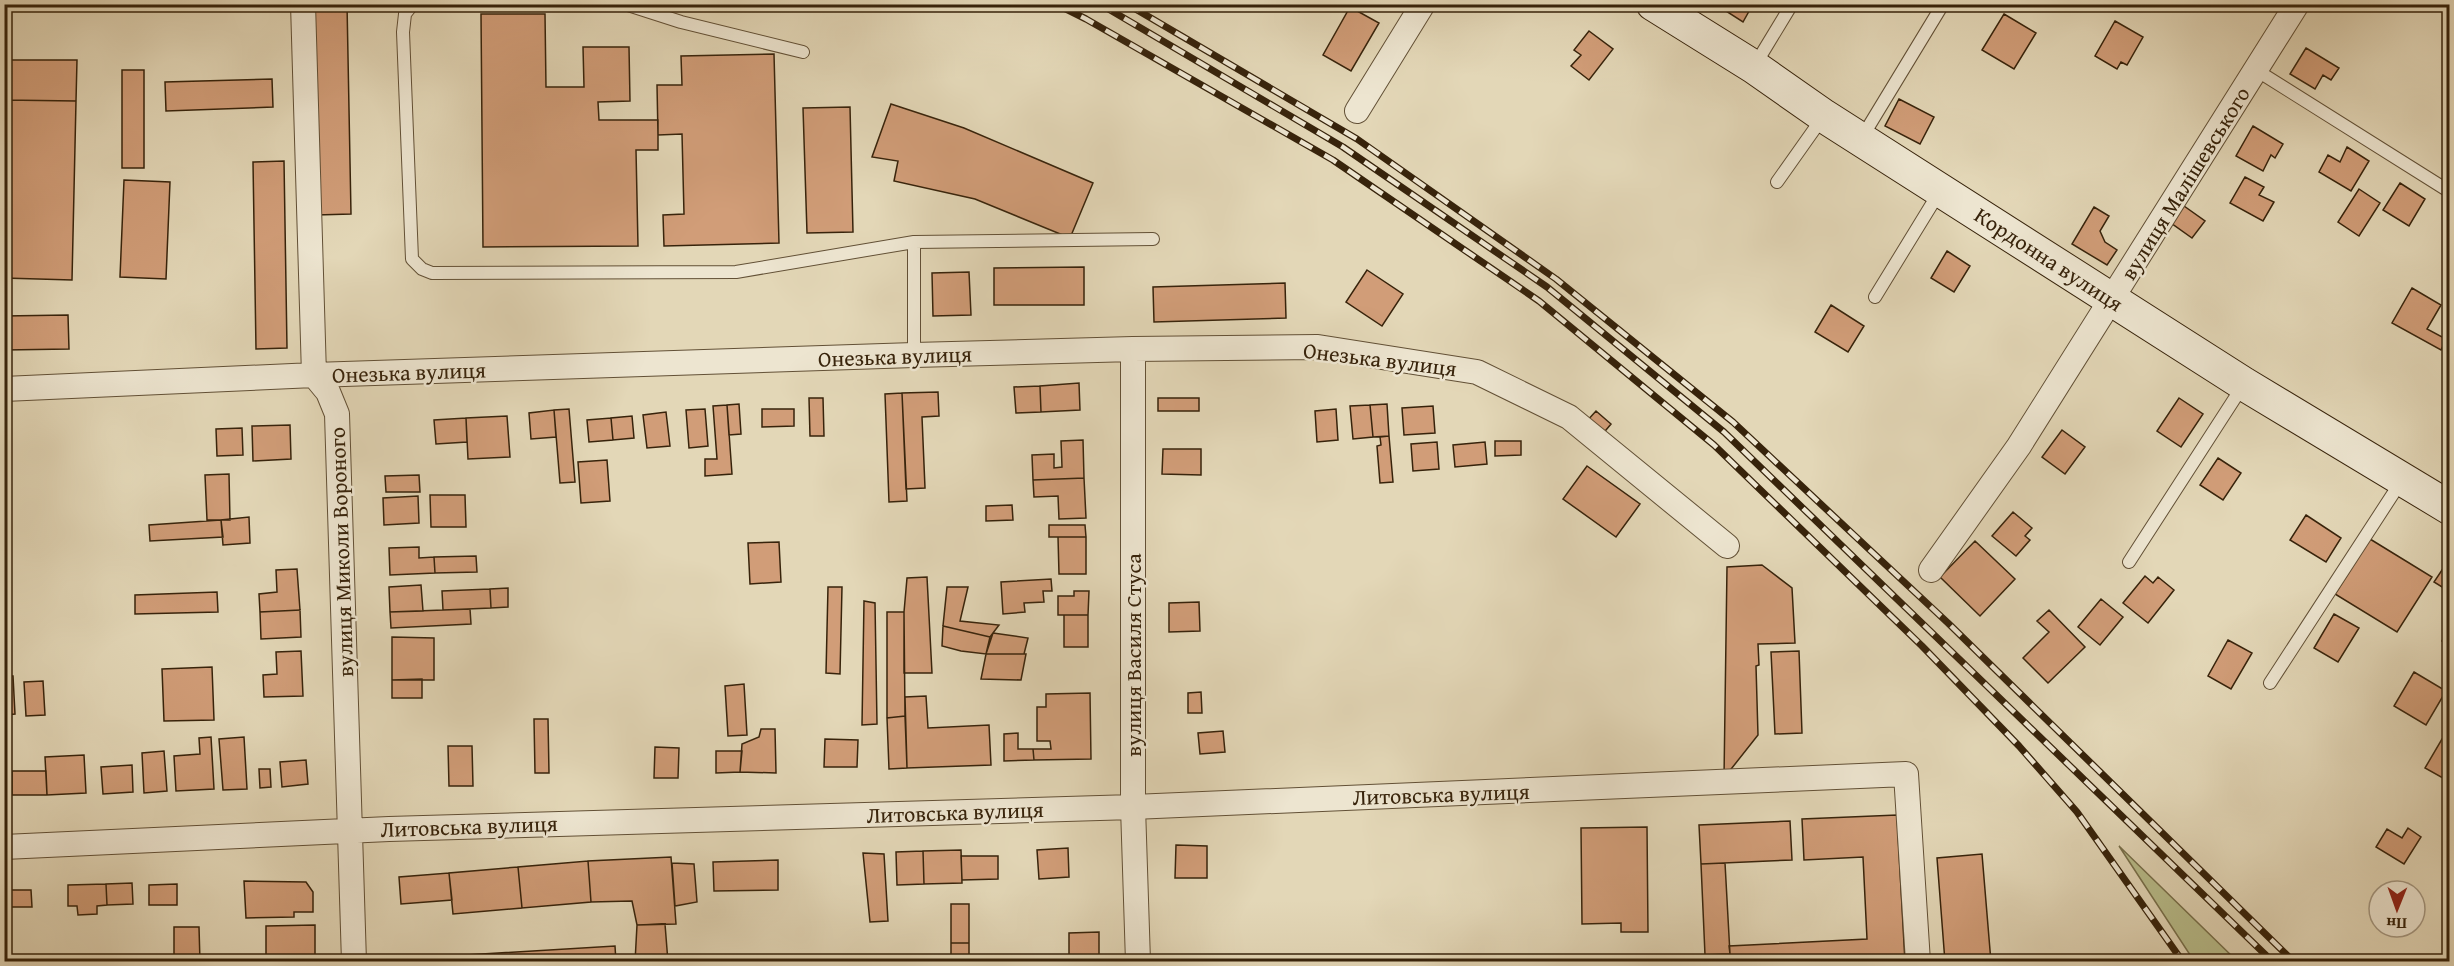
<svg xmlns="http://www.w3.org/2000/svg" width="2454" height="966" font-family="'Gentium Book Plus',serif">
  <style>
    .green { fill: #b8bd8b; stroke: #78704b; stroke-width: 1.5 }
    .building { fill: #d19d78; stroke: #37230b; stroke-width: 1.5 }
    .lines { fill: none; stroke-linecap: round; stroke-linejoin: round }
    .lane-casing { stroke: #625036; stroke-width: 14 }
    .street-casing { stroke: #625036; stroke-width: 26 }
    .secondary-casing { stroke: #37230b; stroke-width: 35 }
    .lane { stroke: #ede5d0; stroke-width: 12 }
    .street { stroke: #ede5d0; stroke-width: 24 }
    .secondary { stroke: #ede5d0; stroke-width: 33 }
    .rail-casing { stroke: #37230b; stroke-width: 7 }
    .rail { stroke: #ede5d0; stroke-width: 4.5; stroke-dasharray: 14; stroke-linecap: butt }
    .labels { text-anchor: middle; stroke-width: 5; stroke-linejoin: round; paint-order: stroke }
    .street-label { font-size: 22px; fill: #37230b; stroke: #ede5d0 }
  </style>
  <rect width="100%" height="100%" fill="#e3d7b7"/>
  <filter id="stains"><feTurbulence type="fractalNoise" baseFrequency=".00333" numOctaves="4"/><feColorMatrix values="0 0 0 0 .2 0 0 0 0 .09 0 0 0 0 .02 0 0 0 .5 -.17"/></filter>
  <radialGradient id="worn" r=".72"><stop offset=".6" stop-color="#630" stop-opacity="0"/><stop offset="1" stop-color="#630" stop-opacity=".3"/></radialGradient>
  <path class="green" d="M2119,846L2237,961H2194Z"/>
  <path class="building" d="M313,4H347L351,214L316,215Z
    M1715,4H1753L1743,22Z
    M1350,7L1379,23L1351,71L1323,55Z
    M481,14H545L546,87H584L583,47H629L630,101L598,102L599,120H658V150H636L638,246L483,247Z
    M2004,14L2036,33L2014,69L1982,50Z
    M2115,21L2143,37L2127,65L2121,62L2117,69L2095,56Z
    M1589,31L1613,49L1589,80L1571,66L1581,55L1574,50Z
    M2306,48L2339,68L2331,80L2323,75L2315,89L2290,74Z
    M774,54L779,243L664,246L663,215L684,214L682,134L658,135L657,85H682L681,56Z
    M4,60H77L76,101L4,100Z
    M122,70H144V168H122Z
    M272,79L273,107L166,111L165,82Z
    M1899,99L1934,117L1920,144L1885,126Z
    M4,100L76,101L72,280L4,278Z
    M891,104L964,128L1093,183L1070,238L975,199L894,181L898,161L872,157Z
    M850,107L853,232L807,233L803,108Z
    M2253,126L2283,144L2275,158L2271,155L2263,171L2236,156Z
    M2347,147L2369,161L2351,191L2319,172L2328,155L2340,162Z
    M284,161L287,348L256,349L253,162Z
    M2245,177L2264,187L2259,195L2274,202L2263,221L2230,203Z
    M124,180L170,182L166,279L120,277Z
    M2400,183L2425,199L2409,226L2383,210Z
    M2359,189L2380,203L2359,236L2338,222Z
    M2184,206L2205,221L2192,238L2171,223Z
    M2094,207L2109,216L2100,231L2105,242L2117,250L2107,265L2072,244Z
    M1947,251L1970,266L1954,292L1931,278Z
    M1084,267V305H994V268Z
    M1367,270L1403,294L1382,326L1346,302Z
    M969,272L971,315L933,316L932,273Z
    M1285,283L1286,318L1154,322L1153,287Z
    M2412,288L2441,305L2427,329L2446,339L2441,350L2392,323Z
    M1831,305L1864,326L1848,352L1815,332Z
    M68,315L69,349L4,350V316Z
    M1079,383L1080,410L1041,412L1040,386Z
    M1040,386L1041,412L1016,413L1014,387Z
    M938,392L939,416L922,417L925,488L906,489L902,393Z
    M902,393L907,501L889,502L885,394Z
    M809,398H823L824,436H810Z
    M1158,398H1199V411H1158Z
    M2179,398L2203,414L2181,447L2157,431Z
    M739,404L741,434L729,435L727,405Z
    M1387,404L1389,436L1373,437L1370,405Z
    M727,405L732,474L705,476V459H717L713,406Z
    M1370,405L1373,437L1353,439L1350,406Z
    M1433,406L1435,433L1404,435L1402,408Z
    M569,409L575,482L560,483L554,410Z
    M705,409L708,446L689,448L686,410Z
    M762,409H794V426L762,427Z
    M1336,409L1338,440L1317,442L1315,411Z
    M554,410L556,437L531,439L529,413Z
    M1596,411L1611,424L1601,436L1586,422Z
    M666,412L670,446L647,448L643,415Z
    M507,416L510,457L468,459L466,418Z
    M632,416L634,438L613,440L611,418Z
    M466,418L467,442L436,444L434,420Z
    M611,418L613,440L589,442L587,420Z
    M290,425L291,459L253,461L252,426Z
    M242,428L243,455L217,456L216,429Z
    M2062,430L2085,447L2065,474L2042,457Z
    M4,435H11V484H4Z
    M1389,436L1393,482L1380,483L1377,446L1381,445L1380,437Z
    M1083,440L1084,478L1033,480L1032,455L1054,454V468L1062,467L1061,441Z
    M1495,441H1521V455L1495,456Z
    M1437,442L1439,469L1413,471L1411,444Z
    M1485,442L1487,464L1455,467L1453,445Z
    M1163,449H1201V475L1162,474Z
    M2218,458L2241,473L2223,500L2200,485Z
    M607,460L610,501L581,503L578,462Z
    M1587,466L1640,504L1616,537L1563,499Z
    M229,474L230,520H207L205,475Z
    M419,475L420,492H386L385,476Z
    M1084,478L1086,518L1059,519L1058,496L1034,497L1033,480Z
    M4,484H6L10,516H4Z
    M430,495H465L466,527H431Z
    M418,496L419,523L384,525L383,498Z
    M1012,505L1013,520L986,521V506Z
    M2013,512L2032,528L2025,536L2030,540L2016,556L1992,536Z
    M2306,515L2341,538L2326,562L2290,540Z
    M249,517L250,543L223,545L221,520Z
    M221,520L223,537L150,541L149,525Z
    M1049,525H1085L1086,537H1049Z
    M1058,537H1086V574H1059Z
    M2370,539L2432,577L2397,632L2335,594Z
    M1975,541L2015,579L1980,616L1940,577Z
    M779,542L781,582L750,584L748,543Z
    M419,547V558L434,557L435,573L390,575L389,548Z
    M476,556L477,572L435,573L434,557Z
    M2450,558V592L2434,582Z
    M1762,565L1792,588L1795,643L1758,644L1759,665L1756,666L1758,735L1724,778L1727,567Z
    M297,569L300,610L260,612L259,594L277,592L276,570Z
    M2145,576L2153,583L2158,577L2174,590L2148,623L2123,603Z
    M927,577L932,673H904V612L907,578Z
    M1051,579L1052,591H1043L1044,602L1024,603L1025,612L1003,614L1001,582Z
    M421,585L423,611L390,612L389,587Z
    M828,587H842L840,674L826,673Z
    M947,587H968L960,621L999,625L990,637L943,626Z
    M508,588V607L491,608L490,589Z
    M490,589L491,608L443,610L442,591Z
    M1074,591H1089L1088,615H1058V596H1074Z
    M217,592L218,612L135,614V595Z
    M2101,599L2123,617L2100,645L2078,627Z
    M864,601L875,603L877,724L862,725Z
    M1199,602L1200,631L1169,632V603Z
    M470,609L471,624L391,628L390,612Z
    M300,610L301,637L261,639L260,612Z
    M2049,610L2085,647L2048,683L2023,658L2049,632L2037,621Z
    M887,612H904L905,716L887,718Z
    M2334,614L2359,628L2338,662L2314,648Z
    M1064,615H1088V647H1064Z
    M943,626L990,637L986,654L961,651L942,646Z
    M2450,627V646L2442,641Z
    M993,633L1028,638L1024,654H986Z
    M392,637L434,638V680H392Z
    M2228,640L2252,653L2231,689L2208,676Z
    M301,651L303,696L264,697L263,675L277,674L276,652Z
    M1799,651L1802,733L1775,734L1771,652Z
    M986,654H1026L1021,680L981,679Z
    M212,667L214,720L164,721L162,669Z
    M2414,672L2446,691L2426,725L2394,706Z
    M4,676H13L15,714L4,715Z
    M422,679V698H392V680Z
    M43,681L45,715L26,716L24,682Z
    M744,684L747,735L728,736L725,686Z
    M1201,692L1202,713H1188V693Z
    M1090,693L1091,759L1034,760L1033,749H1051L1050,741H1037V707H1046V694Z
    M926,696L928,728L989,725L991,765L907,768L905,697Z
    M905,716L907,768L889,769L887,718Z
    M534,719H548L549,773H535Z
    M761,729H775L776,773L740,772L742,744L759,737Z
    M1223,731L1225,752L1200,754L1198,733Z
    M1018,733V749H1033L1034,760L1004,761V734Z
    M211,737L214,789L176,791L174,756L200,754L199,738Z
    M244,737L247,789L223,790L219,739Z
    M825,739L858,740L857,767H824Z
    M2442,739L2450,743V782L2425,768Z
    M448,746H472L473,786H449Z
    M655,747L679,748L678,778H654Z
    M164,751L167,791L144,793L142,753Z
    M716,751H742L740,772L716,773Z
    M84,755L86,793L47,795L45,757Z
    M306,760L308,784L282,787L280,762Z
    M132,765L133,792L103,794L101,767Z
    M259,769H270L271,787L260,788Z
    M12,771H46L47,795H12Z
    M1897,815L1905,962H1705V955L1730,954L1729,946L1867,939L1863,857L1804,860L1802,819Z
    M1790,821L1792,860L1701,864L1699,825Z
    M1647,827L1648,932H1621V923L1582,924L1581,828Z
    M2408,828L2421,837L2404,864L2376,847L2387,829L2402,838Z
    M1176,845L1207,846V878H1175Z
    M1068,848L1069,877L1039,879L1037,850Z
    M961,850L962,883L924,884L923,851Z
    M923,851L924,884L897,885L896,852Z
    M863,853L884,854L888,921L870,922Z
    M1982,854L1991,962H1945L1937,858Z
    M961,856H998V879L962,880Z
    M671,857L676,924L637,925L632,901L591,902L588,861Z
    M778,860V890L714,891L713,862Z
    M588,861L591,902L522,908L518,867Z
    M672,863L694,864L697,902L675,906Z
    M1725,863L1730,954L1705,955L1701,864Z
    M518,867L522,908L453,914L449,873Z
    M449,873L452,900L401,904L399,877Z
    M244,881L306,882L313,892V912H294V917L246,918Z
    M132,883L133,904L107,905L106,884Z
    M106,884L107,905L97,906V914L78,915L77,906H68V885Z
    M177,884V905H149V885Z
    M5,890H31L32,907H5Z
    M951,904H969V943H951Z
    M665,924L668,962H635L637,925Z
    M315,925V962H266V926Z
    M174,927H199L200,962H174Z
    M1099,932V962H1076V957H1069V933Z
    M951,943H969V962H951Z
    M615,946L616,962H450V956Z"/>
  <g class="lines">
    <g class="lane-casing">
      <path id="lane" d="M413,4L405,14L403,32L412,259L422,269L432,273L736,272L914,242L1153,239
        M625,4L681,22L803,52
        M1755,65L1792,4
        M2256,70L2447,190
        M1861,139L1943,4
        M1777,182L1823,117
        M1875,297L1940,191
        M914,355V242
        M2129,562L2244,384
        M2270,683L2402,480"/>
    </g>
    <g class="street-casing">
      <path id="street" d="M303,4L314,375L328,392L337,414L354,962
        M1357,111L1423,4
        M1133,349V807L1138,962
        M4,389L314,375L914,355L1133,349L1318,347L1477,372L1569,417L1727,546
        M1931,570L2019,446L2297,4
        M4,847L389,829L1133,807L1906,774L1918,962"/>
    </g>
    <g class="secondary-casing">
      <path id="secondary" d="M1653,4L1754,67L1824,116L2244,384L2450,508"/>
    </g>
    <use href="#lane" class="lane"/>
    <use href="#street" class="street"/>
    <use href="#secondary" class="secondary"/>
    <g class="rail-casing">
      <path id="rail" d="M1056,4L1086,19L1333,160L1539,301L1714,445L1922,646L2019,746L2077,812L2183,962
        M1100,4L1343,147L1547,287L1724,432L2273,962
        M1127,4L1357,139L1556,279L1733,422L1948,623L2294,962"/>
    </g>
    <use href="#rail" class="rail"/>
  </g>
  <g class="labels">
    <g class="street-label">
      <text transform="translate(2185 183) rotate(-58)" y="8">вулиця Малішевського</text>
      <text transform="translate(2049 259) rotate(33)" y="8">Кордонна вулиця</text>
      <text transform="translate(895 356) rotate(-2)" y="8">Онезька вулиця</text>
      <text transform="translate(1380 359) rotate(7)" y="8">Онезька вулиця</text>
      <text transform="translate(409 372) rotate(-2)" y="8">Онезька вулиця</text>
      <text transform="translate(341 552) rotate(-92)" y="8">вулиця Миколи Вороного</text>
      <text transform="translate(1133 655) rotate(-90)" y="8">вулиця Василя Стуса</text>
      <text transform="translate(1441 794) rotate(-2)" y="8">Литовська вулиця</text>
      <text transform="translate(955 812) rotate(-2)" y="8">Литовська вулиця</text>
      <text transform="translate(469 826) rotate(-2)" y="8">Литовська вулиця</text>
    </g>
  </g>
  <rect width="2454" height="966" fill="none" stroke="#e3d7b7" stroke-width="24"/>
  <rect x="6" y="6" width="2442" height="954" fill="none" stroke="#37230b" stroke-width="3"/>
  <rect x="12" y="12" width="2430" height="942" fill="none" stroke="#37230b" stroke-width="1.5"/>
  <g transform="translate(2397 909) rotate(181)"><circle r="28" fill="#ede5d0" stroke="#a49781" stroke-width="1.5"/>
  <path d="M0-4.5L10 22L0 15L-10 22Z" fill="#8f2418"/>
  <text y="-9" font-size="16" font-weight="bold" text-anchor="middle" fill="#37230b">Пн</text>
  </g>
  <rect width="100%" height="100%" filter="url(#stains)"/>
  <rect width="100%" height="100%" fill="url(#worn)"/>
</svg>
